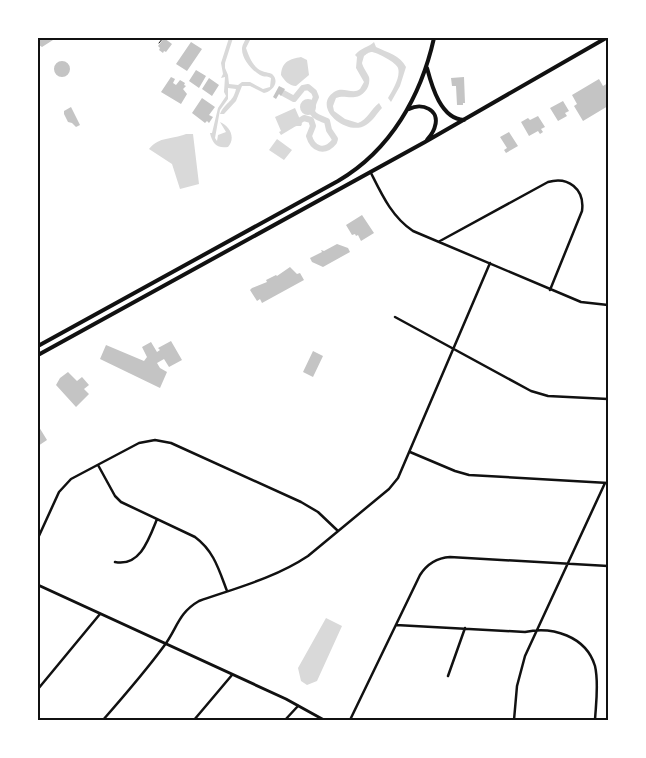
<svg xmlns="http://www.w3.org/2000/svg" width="646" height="758" font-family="Rubik,sans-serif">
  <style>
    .water { fill: #d9d9d9 }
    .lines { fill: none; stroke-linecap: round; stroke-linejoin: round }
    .canal { stroke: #d9d9d9; stroke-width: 6 }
    .building { fill: #c4c4c4 }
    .path { stroke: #111; stroke-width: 1 }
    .minor { stroke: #111; stroke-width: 2.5 }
    .tertiary { stroke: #111; stroke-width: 3 }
    .primary { stroke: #111; stroke-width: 4 }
    .neatline { fill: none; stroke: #111; stroke-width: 2 }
  </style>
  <rect width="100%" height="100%" fill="#fff"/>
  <path class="water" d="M229,38H233L225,63V68L228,75L229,84L238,85L242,82H250L263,89L270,87L271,78C266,75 265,78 260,75C253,71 242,60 242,49C242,45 245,41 246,38H251L246,48C249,57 253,67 262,71C265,73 271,72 273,75C280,83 271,92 264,93L250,86H242L236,101L224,114H220C225,102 233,103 236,89L228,88V99L220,110L215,138L217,141L218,135L226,132L220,122C230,126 236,138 228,147C216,149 212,142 210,133H212L218,108L226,96L224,92L225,77L221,78L223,74L221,63Z
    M374,42L376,47C388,53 400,55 406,67L400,86L391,102L388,98C392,91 401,77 398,68C397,63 377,52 371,52C367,53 367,54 364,56L362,63C363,68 367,72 369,77C371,86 364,96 355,97C347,98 343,95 336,98L333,106L334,111L345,119L358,123C367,120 371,109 379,103L382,108C377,113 373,121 366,125C348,137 311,108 334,92C343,86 353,95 360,89L364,82L356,68L357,57L355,55C360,48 369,47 374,42Z
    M301,57L307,60L309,75L296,86C289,86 284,80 281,75C282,61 290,59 301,57Z
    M300 107a8 8 0 1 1 16 0a8 8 0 1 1-16 0Z
    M295,108L302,124L301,126H296L281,135L279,132L281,131L275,117Z
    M186,134H193L199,184L180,189L172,164L149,149C160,136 171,140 186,134Z
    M277,139L292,150L284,160L269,150Z
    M326,618L342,626L317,681L307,685L301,681L298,668Z"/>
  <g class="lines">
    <path class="canal" d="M283,93L294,99L303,88L308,87L314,92L316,97C308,114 312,115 327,121L329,130L335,139L334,142C325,153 313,150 309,136L313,126L311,120L304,118L296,123"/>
  </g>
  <path class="building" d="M41,38H51L53,40L42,47L39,45L38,39Z
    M164,38L172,44L166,52L164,51L163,53L159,50L160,48L158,46Z
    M191,42L202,49L187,71L176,64Z
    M54 69a8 8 0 1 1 16 0a8 8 0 1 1-16 0Z
    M196,70L206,76L199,88L189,81Z
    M171,77L175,79L173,83L176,85L180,80L185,83L184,85L186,86L183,89L187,94L181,104L161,92Z
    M464,77L465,103H463V105H457L456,86H452L451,78Z
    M209,78L219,85L212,96L202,89Z
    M599,79L603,86L608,83V106L583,121L574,106L577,104L572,95Z
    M279,86L285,89L281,96L279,94L276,99L273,97Z
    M202,98L215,107L209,115L213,117L209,123L207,121L205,123L192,113Z
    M563,101L569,111L565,113L567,116L558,121L550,108Z
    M71,107L80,125L76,127L72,123L68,122L64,114V111Z
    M538,116L545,127L541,129L543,132L540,134L538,131L529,136L521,122L528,118L530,120Z
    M509,132L518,146L506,153L504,150L507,148L500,137Z
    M362,215L374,233L361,241L358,235L356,236L355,234L352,235L346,225Z
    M337,244L348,248L350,252L323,267L312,262L310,258L322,252L321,250L324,251Z
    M290,267L297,274L300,273L304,280L262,303L260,299L257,301L250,290L252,288L267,282L266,280L276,275L277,276Z
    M171,341L182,360L169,367L164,359L157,363L160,368L167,372L160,388L100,359L106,345L144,361L147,357L142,347L151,342L157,352L160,350L158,348Z
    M313,351L323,356L313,377L303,372Z
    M68,372L77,381L82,377L89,385L84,389L89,394L76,407L56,385L60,378Z
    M39,427L47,440L38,446V428Z"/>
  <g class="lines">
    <path class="path" d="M159,43L163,38"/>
    <path class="minor" d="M371,173C382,195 392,217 413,231L581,302L608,305
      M440,241L548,182C568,176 585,189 582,211L550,290
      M395,317L531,391L548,396L608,399
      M410,452L455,471L469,475L608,483
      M98,465L115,496L121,502L195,537C214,551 219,570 227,591
      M38,538L59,492L71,479L139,443L155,440L171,443L301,502L318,512L338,531
      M115,562C140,567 149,539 157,519
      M396,625L525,632C552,626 586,636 595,666C599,683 596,703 595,720
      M448,676L465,628
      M38,689L100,614
      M103,720C124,696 145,672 164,646C177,629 178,613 199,601C236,588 275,578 308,556L389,489L398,478L490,263
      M194,720L232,675
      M285,720L298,706
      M350,720L420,575C427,564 436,558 450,557L608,566
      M514,720L517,686L525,656L605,483"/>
    <path class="tertiary" d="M38,585L286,699L324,720"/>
    <path class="primary" d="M427,68C432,87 441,119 464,120
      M409,109C422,102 440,110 435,126C434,132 430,136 427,140
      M38,346L338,181C391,150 421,96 434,38
      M38,355L425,142L606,38"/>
  </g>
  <rect width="646" height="758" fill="none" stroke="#ffffff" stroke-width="78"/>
  <rect x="39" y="39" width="568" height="680" class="neatline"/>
</svg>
